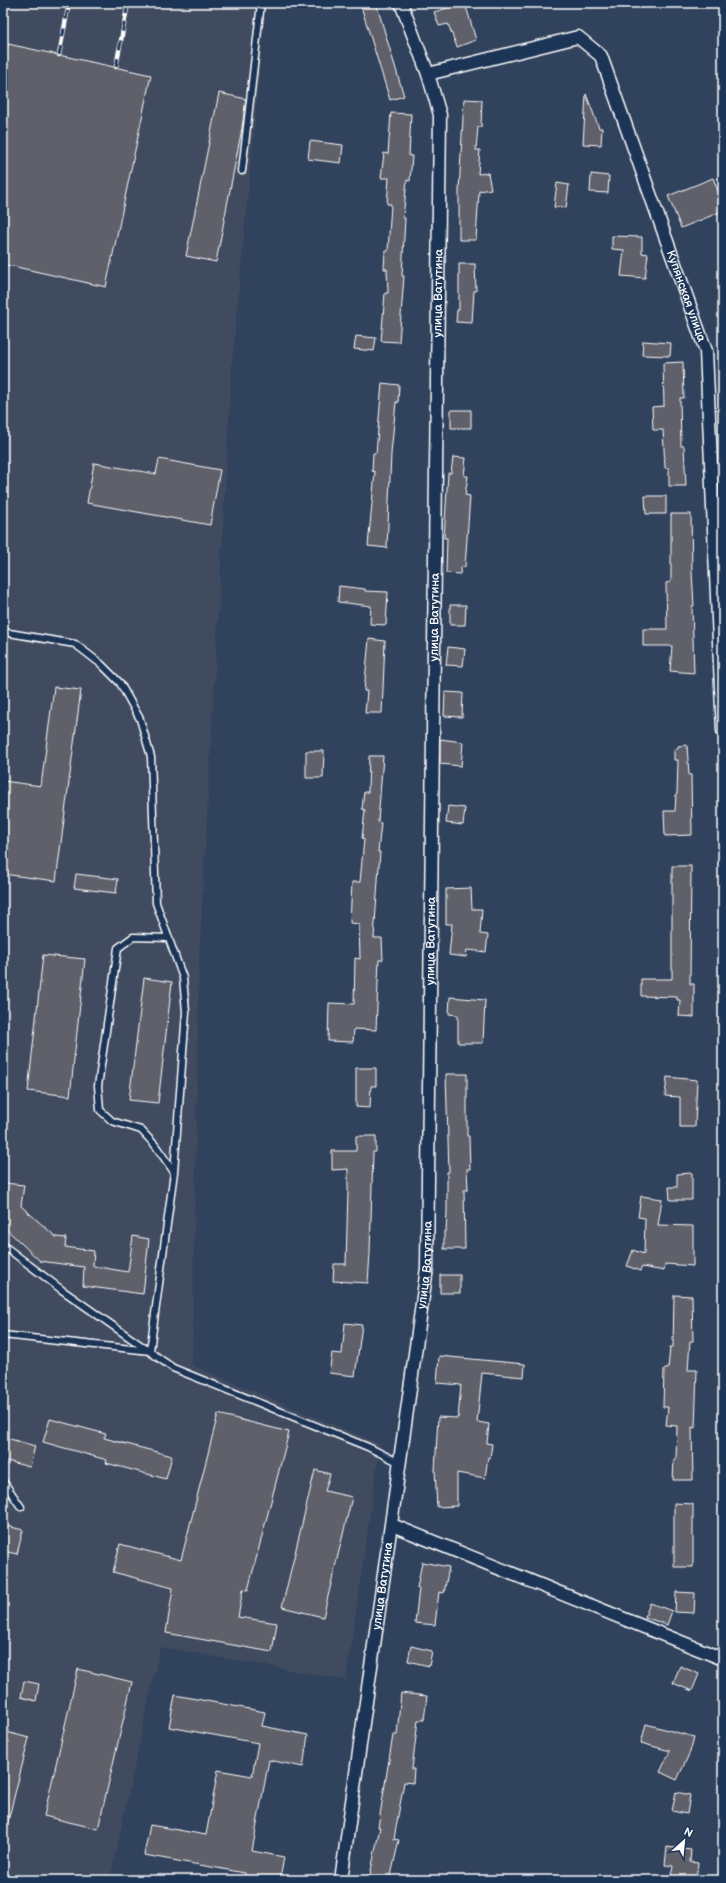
<svg xmlns="http://www.w3.org/2000/svg" width="726" height="1883" font-family="'Balsamiq Sans',sans-serif">
  <style>
    .built { fill: #3f4b61 }
    .building { fill: #60606a; stroke: #fff }
    .lines { fill: none; stroke-linecap: round; stroke-linejoin: round }
    .service-casing { stroke: #fff; stroke-width: 9 }
    .minor-casing { stroke: #fff; stroke-width: 15 }
    .service { stroke: #1d3557; stroke-width: 6 }
    .minor { stroke: #1d3557; stroke-width: 12 }
    .rail-casing { stroke: #fff; stroke-width: 4.5 }
    .rail { stroke: #1d3557; stroke-width: 3; stroke-dasharray: 9; stroke-linecap: butt }
    .labels { text-anchor: middle; stroke-width: 3.5; stroke-linejoin: round; paint-order: stroke }
    .street-label { font-size: 12px; fill: #fff; stroke: #1d3557 }
  </style>
  <rect width="100%" height="100%" fill="#31425d"/>
  <filter id="ink" filterUnits="userSpaceOnUse"><feTurbulence type="fractalNoise" baseFrequency=".025" numOctaves="2"/><feDisplacementMap in="SourceGraphic" scale="8" xChannelSelector="R" yChannelSelector="G"/><feConvolveMatrix kernelMatrix="1 2 1 2 8 2 1 2 1" color-interpolation-filters="sRGB"/></filter>
  <g filter="url(#ink)">
    <path class="built" d="M3,3H266L232,363L199,962L192,1365L380,1444L346,1680L160,1647L110,1880H3Z"/>
    <path class="building" d="M360,3H376L404,96L390,100Z
      M465,3L476,40L457,47L448,24L439,26L434,12Z
      M8,44L151,75L106,287L3,264V68Z
      M219,93L246,99L242,128L216,262L186,256Z
      M586,94L599,128H602L601,145L583,144Z
      M464,99L482,100L481,127H478L476,150H480L478,174L488,173L491,189L479,191L476,240H459V190Z
      M391,113L411,114L409,156H412L410,181L407,180L403,218H405L402,276H404L399,342L381,341L385,293H388L387,269H384L385,251H388L391,204H387L389,178H381L384,153L388,154Z
      M310,141L343,145L341,163L308,159Z
      M591,174L609,176L608,193L590,192Z
      M713,178L723,204V211L681,228L668,196Z
      M557,183L569,185L566,208L554,207Z
      M612,236L642,237V253L648,254L645,278L621,276L624,250L612,249Z
      M459,264H475L476,291H474L472,323L456,322L457,310H459Z
      M356,336L376,338L374,351L354,349Z
      M643,341L671,343L670,356L642,355Z
      M683,362L684,398H680L681,446H684L686,486H669V468H665L663,430H653L652,407L664,406L663,363Z
      M382,383L399,385L398,403L396,402L391,454L387,548L368,546L375,472L372,471L373,453H376Z
      M451,410H471V428H451Z
      M453,457L466,458L464,476H468L465,495L470,496L465,567H461L460,574L446,573L447,538H444L448,473H451Z
      M159,459L220,470L210,525L87,503L94,463L156,474Z
      M645,496H666V514H646Z
      M671,514H691L692,572L694,606H692L694,673L670,671L672,646H643V629H667L666,583L671,582Z
      M339,586L365,589V591L388,592L386,625L370,624L371,606L338,602Z
      M450,605H466L465,625H450Z
      M369,639L385,641L382,713H365L367,691H364Z
      M448,647L465,649L463,666L446,665Z
      M54,687L81,690L56,881L3,874V781L41,786Z
      M445,692L463,693L462,717L444,716Z
      M440,739L463,742L461,766L440,764Z
      M687,745L689,775H691L692,835L665,836L664,811H675L676,794H677L678,760H674V749H678V746Z
      M306,751H324L323,778H306Z
      M369,756H383L378,822L381,823L378,852H380L374,938H382L383,960H379L376,1030L354,1029L353,1042L328,1041L329,1003L354,1004L355,958L360,959L359,924L350,923L352,882H360L364,839L362,838L365,810L362,809L364,792H368Z
      M448,806L465,808L463,825L446,823Z
      M672,866H691L690,984H694V1017L679,1016L680,1000H677V997L641,996V979H672Z
      M76,874L118,879L116,893L74,888Z
      M471,888L472,909H482L480,934L488,935L486,952L467,950L466,957L449,955L452,924H446V889Z
      M43,955L85,959L70,1096L28,1091Z
      M144,978L172,982L158,1103L129,1100Z
      M450,997L485,1000L483,1043H458V1015L449,1014Z
      M356,1068H376V1086H371L370,1108L356,1107Z
      M446,1074H467V1136H469L470,1169H467L468,1190H464L465,1249H444V1231H446L447,1211V1172H449Z
      M667,1077L697,1080L695,1127H680V1097L665,1096Z
      M356,1136H376V1152H373L370,1253L368,1283L333,1281L334,1264H346L348,1191V1169L332,1170V1151H356Z
      M692,1173V1200H670L669,1187H677V1174Z
      M3,1183L24,1185L21,1206L56,1237L66,1238L65,1247L94,1251L93,1266L128,1272L133,1236L149,1239L143,1294L83,1286L84,1267L40,1261L3,1226Z
      M641,1196L662,1199L658,1225L693,1226V1266L665,1264L664,1271L642,1267L640,1271L627,1266L633,1250L644,1254L645,1218L638,1217Z
      M440,1275H460V1293H440Z
      M674,1295L692,1296L693,1341H690L688,1370H697L695,1428L692,1427L693,1480H673L674,1459H676L677,1426L666,1425L668,1407H663L664,1369H668L670,1347H673Z
      M345,1323L362,1325L355,1376L329,1373L332,1353L342,1354Z
      M439,1356L525,1364L524,1377L482,1373L477,1422L489,1424L487,1443L492,1444L490,1458L488,1457L485,1478L457,1473V1506L437,1507L435,1470L438,1417L458,1418L461,1385L437,1383Z
      M218,1414L289,1432L248,1590L243,1589L238,1617L277,1623L272,1652L166,1633L173,1588L113,1572L120,1544L181,1560Z
      M50,1419L106,1434L104,1438L172,1456L166,1479L106,1463L107,1460L43,1442Z
      M3,1437L35,1446L30,1467L3,1460Z
      M315,1470L330,1474L325,1491L352,1497L323,1617L282,1607Z
      M674,1503L693,1504V1567H674Z
      M3,1525L23,1530L17,1554L3,1551Z
      M422,1562L449,1567L444,1593L439,1592L435,1625L415,1623L419,1588H417Z
      M676,1592L695,1593L694,1613L675,1612Z
      M650,1603L672,1611L667,1625L645,1617Z
      M411,1646L432,1651L429,1666L408,1661Z
      M680,1666L699,1674L692,1691L673,1683Z
      M78,1669L132,1682L98,1829L44,1816Z
      M24,1681L39,1684L36,1701L21,1697Z
      M401,1693L427,1696L424,1720H418L412,1769H414L413,1783L404,1782L394,1839L399,1840L390,1880H369L380,1827H378L393,1735H397Z
      M175,1695L265,1712L262,1726L308,1735L303,1767L269,1760L252,1851L284,1857L280,1880H244L245,1873L144,1855L150,1825L206,1835L218,1770L252,1776L258,1743L169,1727Z
      M646,1724L694,1737L690,1752L677,1780L660,1772L670,1751L641,1743Z
      M3,1731L29,1738L7,1825L3,1824Z
      M676,1792L690,1795L687,1814L672,1811Z
      M667,1847L691,1850L690,1862L698,1863L696,1880L671,1877L673,1866L665,1865Z"/>
    <g class="lines">
      <g class="service-casing">
        <path id="service" d="M242,171L261,3
          M3,632L75,644L101,664L120,683L140,719L151,757L156,903L183,978L186,1012L174,1172L150,1351L3,1335
          M169,938L133,937L118,948L98,1086L100,1110L112,1121L141,1130L155,1145L174,1172
          M3,1245L62,1290L173,1368L368,1447L400,1463
          M3,1481L21,1507"/>
      </g>
      <g class="minor-casing">
        <g id="minor">
          <path id="s1" d="M428,74L578,37L601,56L706,351L723,731"/>
          <path d="M392,1525L723,1659"/>
          <path id="s2" d="M341,1880L427,1268L440,115L428,74L401,3"/>
        </g>
      </g>
      <use href="#service" class="service"/>
      <use href="#minor" class="minor"/>
      <g class="rail-casing">
        <path id="rail" d="M59,55L69,3
          M116,67L128,3"/>
      </g>
      <use href="#rail" class="rail"/>
    </g>
  </g>
  <g class="labels">
    <g class="street-label">
      <text dy="4" stroke="none"><textPath href="#s2" startOffset="1593">улица Ватутина</textPath></text>
      <text dy="4" stroke="none"><textPath href="#s1" startOffset="439">Купянская улица</textPath></text>
      <text dy="4" stroke="none"><textPath href="#s2" startOffset="1269">улица Ватутина</textPath></text>
      <text dy="4" stroke="none"><textPath href="#s2" startOffset="945">улица Ватутина</textPath></text>
      <text dy="4" stroke="none"><textPath href="#s2" startOffset="621">улица Ватутина</textPath></text>
      <text dy="4" stroke="none"><textPath href="#s2" startOffset="297">улица Ватутина</textPath></text>
    </g>
  </g>
  <rect width="726" height="1883" fill="none" stroke="#1d3557" stroke-width="16"/>
  <rect x="8" y="8" width="710" height="1867" fill="none" stroke="#fff" stroke-width="1.5" filter="url(#ink)"/>
  <g transform="translate(684 1841) rotate(27)" stroke="#1d3557" stroke-width="3" paint-order="stroke">
  <path d="M0-3L7 15L0 10L-7 15Z" fill="#ffffff"/>
  <text y="-6" font-size="11" font-weight="bold" text-anchor="middle" fill="#ffffff">N</text>
  </g>
</svg>
